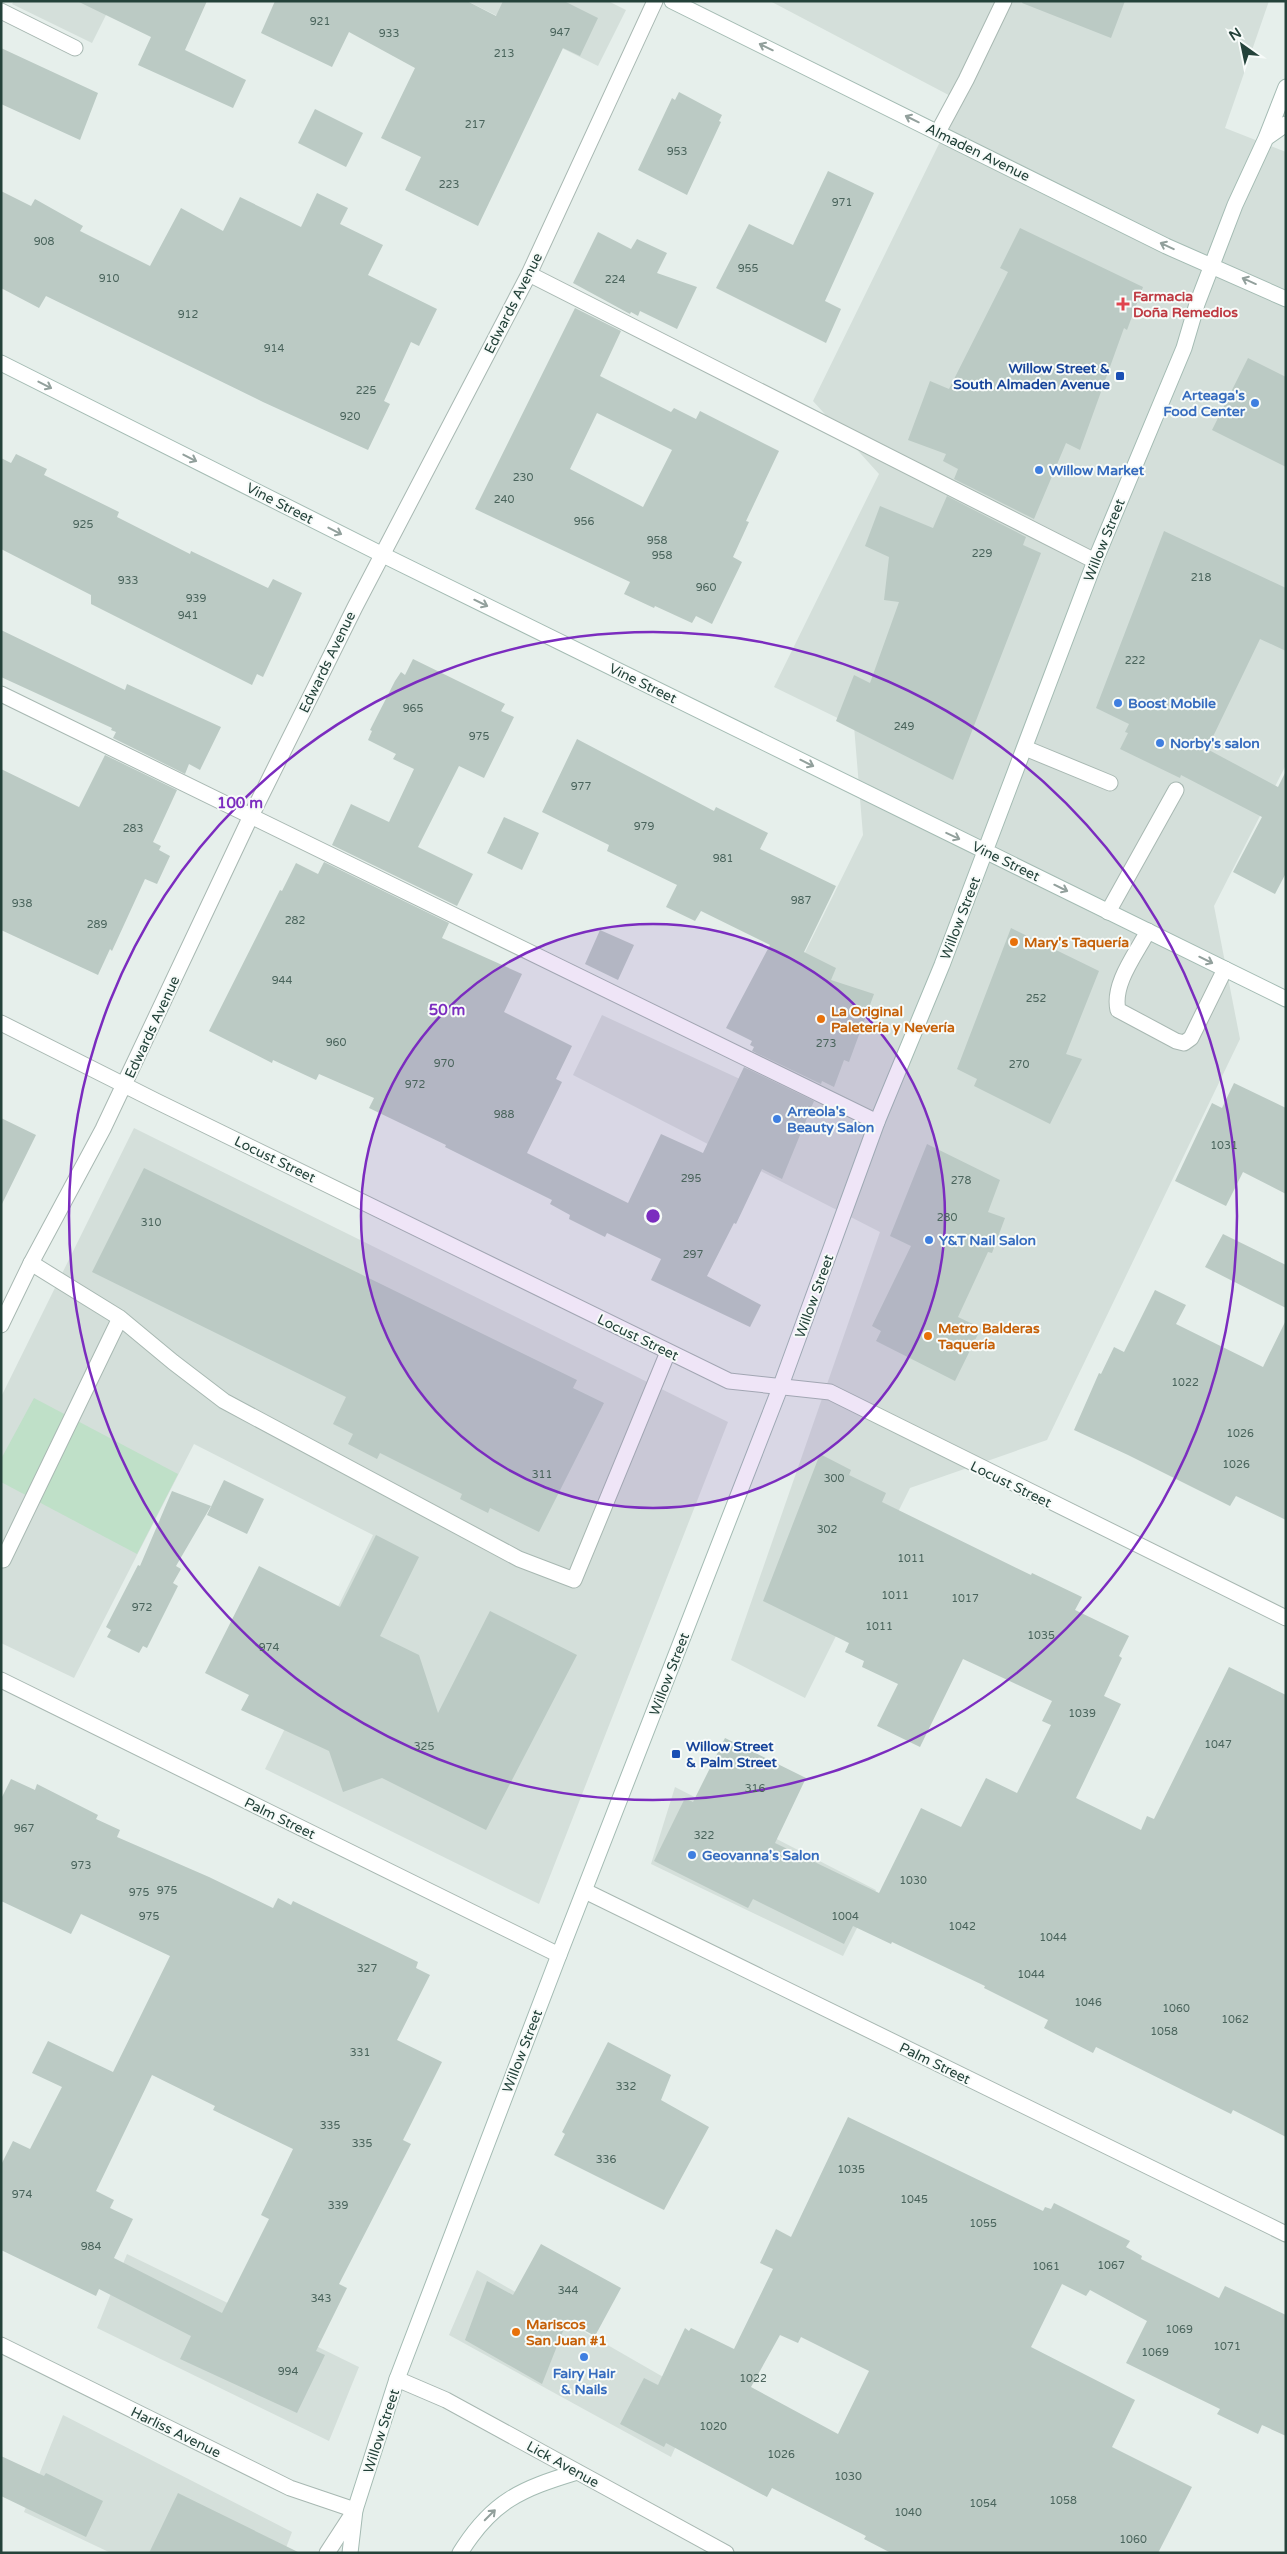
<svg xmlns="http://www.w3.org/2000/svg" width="1287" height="2554" font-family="'Varela Round',sans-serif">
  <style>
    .built { fill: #d4dfda }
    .green { fill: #bfe0c8 }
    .building { fill: #bbcac4; fill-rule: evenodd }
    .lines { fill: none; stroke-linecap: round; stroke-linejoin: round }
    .service-casing { stroke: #a8b8b2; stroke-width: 17 }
    .minor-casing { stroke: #a8b8b2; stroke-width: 17 }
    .tertiary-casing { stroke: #a8b8b2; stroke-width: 17 }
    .secondary-casing { stroke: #a4bbb3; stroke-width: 17 }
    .service { stroke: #fff; stroke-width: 15 }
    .minor { stroke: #fff; stroke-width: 15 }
    .tertiary { stroke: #fff; stroke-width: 15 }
    .secondary { stroke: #fff; stroke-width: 15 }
    .oneway { stroke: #92a09c }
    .ring { fill: none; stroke: #7b2cbf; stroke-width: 2.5 }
    .health-dot { fill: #e0444e; stroke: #f7fbf9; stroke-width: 2 }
    .transit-dot { fill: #1a4fb4; stroke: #f7fbf9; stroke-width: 2 }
    .shop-dot { fill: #3f7fe0; stroke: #f7fbf9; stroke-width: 2 }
    .food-dot { fill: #e8710a; stroke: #f7fbf9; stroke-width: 2 }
    .labels { text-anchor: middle; stroke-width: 4; stroke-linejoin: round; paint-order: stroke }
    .number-label { font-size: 11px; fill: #4a645c }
    .street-label { font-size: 14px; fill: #24423a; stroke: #f7fbf9 }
    .health-label { font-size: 14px; font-weight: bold; fill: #be3a42; stroke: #f7fbf9; text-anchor: start }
    .transit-label { font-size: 14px; font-weight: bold; fill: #164399; stroke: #f7fbf9; text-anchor: end }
    .shop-label { font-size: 14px; font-weight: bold; fill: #366cbe; stroke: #f7fbf9; text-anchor: start }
    .food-label { font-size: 14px; font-weight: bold; fill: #c56008; stroke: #f7fbf9; text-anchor: start }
    .centre { fill: #7b2cbf; stroke: #f7fbf9; stroke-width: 2.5 }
    .ring-label { font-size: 15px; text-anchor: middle; font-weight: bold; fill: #7b2cbf; stroke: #f7fbf9; stroke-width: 4; stroke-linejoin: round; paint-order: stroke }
  </style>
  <rect width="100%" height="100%" fill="#e6efeb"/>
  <path class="built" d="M14,1H113L92,43L12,4Z
    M467,1H608L626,10L598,66Z
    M770,1H1269L1225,128L1286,152V765L1214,906L1240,1039L1047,1440L910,1488L805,1698L731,1660L880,1232L573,1075L602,1015L742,1080L863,835L854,726L774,687L879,474L813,401L960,101Z
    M134,1128L728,1422L539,1904L265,1769L300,1698L326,1631L373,1535L194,1444L74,1678L1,1643V1397Z
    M675,1787L876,1890L843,1956L651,1864Z
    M127,2254L359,2367L329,2441L97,2328Z
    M477,2270L698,2397L671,2457L449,2335Z
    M63,2415L292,2532L284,2553H111L24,2512Z"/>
  <path class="green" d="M34,1398L178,1474L137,1554L1,1482V1459Z"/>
  <path class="building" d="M77,1H207L185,50L246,80L233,108L138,65L151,37Z
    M275,1H467L496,16L503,1H564L598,18L580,56L563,48L478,226L405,190L421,157L381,138L415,68L349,32L332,67L261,33Z
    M1023,1H1125L1111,38L1022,3Z
    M1,48L98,93L80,140L1,104Z
    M679,92L722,115L719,121L721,122L687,195L638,170L672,98L675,100Z
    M315,109L363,133L346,167L298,143Z
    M828,171L874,193L825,301L841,309L826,343L716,288L749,224L793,245Z
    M1,191L31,206L35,199L83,226L80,231L150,266L181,208L223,231L240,197L301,227L317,193L348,208L340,224L383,245L368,275L437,309L419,346L411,342L384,401L390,404L368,450L263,402L46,296L39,308L1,288Z
    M1020,228L1143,287L1127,330L1124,328L1080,450L1066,443L1034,519L954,479L958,469L943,461L946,454L908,440L930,381L949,389L1008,272L1000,268Z
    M598,232L631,249L637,239L667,253L657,273L697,287L677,329L640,311L638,316L631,312L630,314L573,283Z
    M575,308L621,331L600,376L671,412L674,408L696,419L700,411L779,451L746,521L749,522L733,557L742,562L712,624L696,616L692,623L655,606L654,608L624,594L630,582L475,509ZM597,413L672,450L643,507L570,469Z
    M1248,358L1286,377V467L1212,430Z
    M16,454L47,469L44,475L119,512L117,517L190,554L191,551L268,588L273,579L302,593L263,677L257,674L252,685L91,604V595L1,549V458L11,463Z
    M947,496L1026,537L1023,545L1041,553L953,780L836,721L854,675L870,683L899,602L884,600L889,557L865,546L880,506L933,528Z
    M1164,531L1286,588V651L1260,639L1207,749L1278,787L1286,771V873L1275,894L1233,872L1262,817L1181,775L1180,778L1120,749L1128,733L1125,732L1129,724L1096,708Z
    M1,630L125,690L127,684L221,727L200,770L189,764L185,774L113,738L116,732L111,730L112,728L1,677Z
    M413,659L505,704L501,711L514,717L484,778L459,766L418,847L473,874L457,906L332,845L351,804L389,822L414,769L393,759L396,754L368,740L372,731L370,730L395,681L401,672L405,675Z
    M577,739L714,811L716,807L768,833L760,849L836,886L804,952L836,968L831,980L874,994L849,1062L844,1060L834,1087L822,1081L821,1084L752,1051L754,1047L750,1045L752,1041L726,1028L770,945L701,911L695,921L666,907L677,885L607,851L609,845L542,812Z
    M105,755L177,790L153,842L161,846L159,850L170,856L157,884L145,879L112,951L110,949L98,975L1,930V769L79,807Z
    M504,817L539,833L522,870L487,853Z
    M324,862L449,923L442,938L522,974L504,1012L572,1046L556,1079L562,1082L527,1153L628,1203L661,1134L703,1153L744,1067L814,1101L782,1179L762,1169L736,1224L734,1223L707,1276L761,1305L750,1327L651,1280L661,1259L607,1233L605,1237L569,1219L570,1215L550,1204L552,1200L445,1147L446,1145L369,1108L374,1098L319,1074L316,1080L273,1060L272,1063L209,1031L280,890L282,891L296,863L318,874Z
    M1011,928L1099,971L1066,1054L1082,1059L1050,1124L974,1086L977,1079L957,1069Z
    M600,930L634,945L618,980L585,964Z
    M1234,1083L1286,1108V1194L1243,1172L1226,1206L1175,1181L1212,1103L1222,1108Z
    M1,1118L36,1135L1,1206Z
    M927,1144L1000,1180L988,1212L1005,1218L992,1253L988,1252L958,1317L981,1328L955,1381L876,1341L881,1331L872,1326L911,1246L890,1236Z
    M144,1168L577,1380L573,1388L604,1403L539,1532L490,1508L488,1513L460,1499L462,1494L380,1453L377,1459L348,1444L353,1434L333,1424L346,1397L92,1272Z
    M1223,1234L1286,1265V1308L1205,1267Z
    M1155,1290L1186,1305L1176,1324L1263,1367L1286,1320V1520L1236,1496L1230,1506L1128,1455L1074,1430L1099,1373L1101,1374L1114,1347L1124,1352Z
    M820,1454L851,1470L849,1475L886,1493L882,1502L1031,1575L1032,1573L1082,1597L1075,1610L1129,1636L1119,1656L1122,1658L1104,1696L1121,1704L1076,1798L1141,1830L1147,1816L1154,1819L1229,1667L1286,1695V2137L1233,2110L1231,2114L1096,2047L1093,2053L1044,2028L1048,2020L984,1988L985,1986L892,1942L891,1944L853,1926L844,1944L753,1899L748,1908L654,1861L685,1798L693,1802L725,1738L806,1778L775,1843L879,1893L921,1808L961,1827L986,1778L1017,1793L1051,1725L1042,1721L1052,1701L963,1659L920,1747L877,1726L898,1684L862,1667L864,1661L845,1652L849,1643L763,1601Z
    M224,1480L264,1499L247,1534L207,1515Z
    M172,1491L211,1506L176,1566L181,1569L173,1583L178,1586L147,1648L143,1646L139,1653L107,1637L111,1630L106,1627L138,1565L140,1566Z
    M376,1535L419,1557L380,1636L419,1655L438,1713L490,1611L577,1655L486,1830L382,1778L343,1792L329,1751L241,1710L249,1695L205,1673L259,1566L340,1607Z
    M11,1779L35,1790L37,1784L98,1815L96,1819L120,1830L117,1837L209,1877L273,1908L278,1898L291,1905L293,1901L418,1962L416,1968L430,1975L397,2040L442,2062L403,2140L411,2144L339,2284L347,2288L316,2351L325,2355L297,2413L180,2359L191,2336L99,2289L96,2296L1,2250V2165L13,2141L30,2149L62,2087L32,2073L48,2041L113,2072L170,1956L81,1914L71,1934L1,1901V1799ZM152,2075L215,2106L213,2110L293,2149L261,2215L269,2219L222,2313L114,2258L133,2219L110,2208L114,2200L96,2191Z
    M608,2042L671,2075L661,2100L709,2127L664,2210L554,2155L565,2134L562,2132Z
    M848,2117L1043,2211L1045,2207L1051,2209L1054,2203L1130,2241L1126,2247L1142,2256L1141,2259L1219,2298L1225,2286L1286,2315V2436L1262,2425L1258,2434L1217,2414L1220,2409L1126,2363L1147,2321L1090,2290L1086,2296L1062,2284L1031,2347L1135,2400L1112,2447L1192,2487L1158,2553H891L864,2539L866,2536L772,2488L767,2497L666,2443L664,2447L620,2424L644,2378L658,2385L685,2328L689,2331L691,2328L734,2349L773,2269L760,2263L776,2229L791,2237ZM780,2335L798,2343L801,2337L869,2371L838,2434L751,2387Z
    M541,2244L621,2288L595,2336L567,2321L542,2384L465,2340L487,2281L513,2295Z
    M1,2456L44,2476L46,2473L103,2501L86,2537L1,2496Z
    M178,2493L300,2553H149Z"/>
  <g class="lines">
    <g class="service-casing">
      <path id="service" d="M1,11L75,48
        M938,132L966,80L1004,1
        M529,274L1095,561
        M1,694L877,1122
        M1025,748L1110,783
        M1108,912L1176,790
        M1148,931C1136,954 1112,984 1118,1010L1176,1041L1184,1043L1191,1038L1225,969
        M31,1263L120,1318
        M3,1560L120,1318L173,1362L224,1401L519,1559L574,1580L668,1352"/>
    </g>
    <g class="minor-casing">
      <path id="minor" d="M1,1023L156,1101L729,1381L830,1392L1286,1618
        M1,1325L31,1263L103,1129L250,818L355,607L529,274L655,1
        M1,1680L559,1955
        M585,1891L1286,2234
        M1,2345L290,2488L355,2510L327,2553"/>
    </g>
    <g class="tertiary-casing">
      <path id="tertiary" d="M397,2379L446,2400L726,2553"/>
    </g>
    <g class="secondary-casing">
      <path id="secondary" d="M672,1L1166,246L1286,299
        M1266,138L1286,124
        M1,363L383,555L1286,999
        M350,2553L355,2510L397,2379L559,1955L780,1388L877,1122L942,965L1095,561L1184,348L1197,304L1235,205L1266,138L1286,87
        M460,2553C492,2501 521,2489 577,2472"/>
    </g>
    <use href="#service" class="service"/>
    <use href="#minor" class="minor"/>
    <use href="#tertiary" class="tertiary"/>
    <use href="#secondary" class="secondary"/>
  </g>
  <defs><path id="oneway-shaft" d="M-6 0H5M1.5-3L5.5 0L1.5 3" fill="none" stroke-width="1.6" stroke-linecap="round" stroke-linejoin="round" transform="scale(1.25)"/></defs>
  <g class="oneway">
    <use href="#oneway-shaft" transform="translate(766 47) rotate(-154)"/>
    <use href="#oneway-shaft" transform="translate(912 119) rotate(-154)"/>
    <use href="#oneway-shaft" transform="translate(1167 246) rotate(-155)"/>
    <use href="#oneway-shaft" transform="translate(1249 281) rotate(-156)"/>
    <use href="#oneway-shaft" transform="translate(45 385) rotate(27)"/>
    <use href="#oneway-shaft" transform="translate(190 458) rotate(27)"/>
    <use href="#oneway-shaft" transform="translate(335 531) rotate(27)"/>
    <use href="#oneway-shaft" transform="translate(481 603) rotate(26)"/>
    <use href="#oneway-shaft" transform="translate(807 763) rotate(26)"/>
    <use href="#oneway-shaft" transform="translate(953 836) rotate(25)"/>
    <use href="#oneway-shaft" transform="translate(1061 888) rotate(26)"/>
    <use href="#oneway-shaft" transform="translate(1206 960) rotate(26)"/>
    <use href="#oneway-shaft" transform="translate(490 2515) rotate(-45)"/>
  </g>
  <circle cx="653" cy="1216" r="292" fill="#7b2cbf" fill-opacity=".12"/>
  <g class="ring">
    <circle cx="653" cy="1216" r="292"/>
    <circle cx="653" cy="1216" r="584"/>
  </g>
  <path class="health-dot" d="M1120.5 296.5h5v5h5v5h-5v5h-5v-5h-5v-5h5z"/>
  <g class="transit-dot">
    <rect x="1115" y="371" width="10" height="10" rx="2.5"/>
    <rect x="671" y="1749" width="10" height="10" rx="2.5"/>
  </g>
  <g class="shop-dot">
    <circle cx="1255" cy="403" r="5"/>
    <circle cx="1039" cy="470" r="5"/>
    <circle cx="1118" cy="703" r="5"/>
    <circle cx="1160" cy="743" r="5"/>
    <circle cx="777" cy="1119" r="5"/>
    <circle cx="929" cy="1240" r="5"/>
    <circle cx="692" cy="1855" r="5"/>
    <circle cx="584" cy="2357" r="5"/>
  </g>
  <g class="food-dot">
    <circle cx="1014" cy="942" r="5"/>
    <circle cx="821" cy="1019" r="5"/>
    <circle cx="928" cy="1336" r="5"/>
    <circle cx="516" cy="2332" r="5"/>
  </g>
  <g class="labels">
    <g class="number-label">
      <text x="320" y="25">921</text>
      <text x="560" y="36">947</text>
      <text x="389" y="37">933</text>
      <text x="504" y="57">213</text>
      <text x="475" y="128">217</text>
      <text x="677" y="155">953</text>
      <text x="449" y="188">223</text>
      <text x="842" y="206">971</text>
      <text x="44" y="245">908</text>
      <text x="748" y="272">955</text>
      <text x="109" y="282">910</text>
      <text x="615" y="283">224</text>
      <text x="188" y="318">912</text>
      <text x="274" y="352">914</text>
      <text x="366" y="394">225</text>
      <text x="350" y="420">920</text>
      <text x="523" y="481">230</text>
      <text x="504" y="503">240</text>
      <text x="584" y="525">956</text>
      <text x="83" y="528">925</text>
      <text x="657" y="544">958</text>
      <text x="982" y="557">229</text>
      <text x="662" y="559">958</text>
      <text x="1201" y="581">218</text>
      <text x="128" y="584">933</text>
      <text x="706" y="591">960</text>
      <text x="196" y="602">939</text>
      <text x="188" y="619">941</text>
      <text x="1135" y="664">222</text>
      <text x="413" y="712">965</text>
      <text x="904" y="730">249</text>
      <text x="479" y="740">975</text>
      <text x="581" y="790">977</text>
      <text x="644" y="830">979</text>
      <text x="133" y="832">283</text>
      <text x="723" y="862">981</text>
      <text x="801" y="904">987</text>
      <text x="22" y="907">938</text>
      <text x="295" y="924">282</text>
      <text x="97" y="928">289</text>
      <text x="282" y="984">944</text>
      <text x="1036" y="1002">252</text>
      <text x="336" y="1046">960</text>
      <text x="826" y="1047">273</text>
      <text x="444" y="1067">970</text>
      <text x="1019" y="1068">270</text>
      <text x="415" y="1088">972</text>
      <text x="504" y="1118">988</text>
      <text x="1224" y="1149">1031</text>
      <text x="691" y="1182">295</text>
      <text x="961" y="1184">278</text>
      <text x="947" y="1221">280</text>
      <text x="151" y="1226">310</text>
      <text x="693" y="1258">297</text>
      <text x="1185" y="1386">1022</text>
      <text x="1240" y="1437">1026</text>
      <text x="1236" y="1468">1026</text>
      <text x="542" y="1478">311</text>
      <text x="834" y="1482">300</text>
      <text x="827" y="1533">302</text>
      <text x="911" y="1562">1011</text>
      <text x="895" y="1599">1011</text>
      <text x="965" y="1602">1017</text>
      <text x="142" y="1611">972</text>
      <text x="879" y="1630">1011</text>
      <text x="1041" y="1639">1035</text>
      <text x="269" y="1651">974</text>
      <text x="1082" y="1717">1039</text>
      <text x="1218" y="1748">1047</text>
      <text x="424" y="1750">325</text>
      <text x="755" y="1792">316</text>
      <text x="24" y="1832">967</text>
      <text x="704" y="1839">322</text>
      <text x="81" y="1869">973</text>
      <text x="913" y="1884">1030</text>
      <text x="167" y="1894">975</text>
      <text x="139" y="1896">975</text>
      <text x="149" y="1920">975</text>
      <text x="845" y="1920">1004</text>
      <text x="962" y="1930">1042</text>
      <text x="1053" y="1941">1044</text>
      <text x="367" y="1972">327</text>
      <text x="1031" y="1978">1044</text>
      <text x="1088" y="2006">1046</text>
      <text x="1176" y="2012">1060</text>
      <text x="1235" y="2023">1062</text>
      <text x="1164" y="2035">1058</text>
      <text x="360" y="2056">331</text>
      <text x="626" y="2090">332</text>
      <text x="330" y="2129">335</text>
      <text x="362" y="2147">335</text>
      <text x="606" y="2163">336</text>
      <text x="851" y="2173">1035</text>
      <text x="22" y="2198">974</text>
      <text x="914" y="2203">1045</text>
      <text x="338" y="2209">339</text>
      <text x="983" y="2227">1055</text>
      <text x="91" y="2250">984</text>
      <text x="1111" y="2269">1067</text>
      <text x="1046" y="2270">1061</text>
      <text x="568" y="2294">344</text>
      <text x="321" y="2302">343</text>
      <text x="1179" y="2333">1069</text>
      <text x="1227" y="2350">1071</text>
      <text x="1155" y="2356">1069</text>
      <text x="288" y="2375">994</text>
      <text x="753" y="2382">1022</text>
      <text x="713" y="2430">1020</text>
      <text x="781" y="2458">1026</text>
      <text x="848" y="2480">1030</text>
      <text x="1063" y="2504">1058</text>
      <text x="983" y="2507">1054</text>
      <text x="908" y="2516">1040</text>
      <text x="1133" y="2543">1060</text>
    </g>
    <g class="street-label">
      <text transform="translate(978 152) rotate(26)" y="5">Almaden Avenue</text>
      <text transform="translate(513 303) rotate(-63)" y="5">Edwards Avenue</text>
      <text transform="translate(280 503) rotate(27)" y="5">Vine Street</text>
      <text transform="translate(1104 540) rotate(-68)" y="5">Willow Street</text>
      <text transform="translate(327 662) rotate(-64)" y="5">Edwards Avenue</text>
      <text transform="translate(643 683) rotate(26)" y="5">Vine Street</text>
      <text transform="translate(1006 861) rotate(26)" y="5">Vine Street</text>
      <text transform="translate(960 918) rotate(-69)" y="5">Willow Street</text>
      <text transform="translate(152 1027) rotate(-65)" y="5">Edwards Avenue</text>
      <text transform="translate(275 1159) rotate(26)" y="5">Locust Street</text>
      <text transform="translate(814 1296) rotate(-70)" y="5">Willow Street</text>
      <text transform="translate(638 1337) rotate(26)" y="5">Locust Street</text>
      <text transform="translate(1011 1484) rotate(26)" y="5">Locust Street</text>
      <text transform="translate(669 1674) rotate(-69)" y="5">Willow Street</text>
      <text transform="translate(280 1818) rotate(26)" y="5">Palm Street</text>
      <text transform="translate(522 2051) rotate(-69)" y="5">Willow Street</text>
      <text transform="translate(935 2063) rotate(26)" y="5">Palm Street</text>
      <text transform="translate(381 2431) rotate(-72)" y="5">Willow Street</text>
      <text transform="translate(176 2432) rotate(26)" y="5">Harliss Avenue</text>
      <text transform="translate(563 2464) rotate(29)" y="5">Lick Avenue</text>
    </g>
    <g class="health-label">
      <text x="1133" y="301">Farmacia<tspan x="1133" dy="16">Doña Remedios</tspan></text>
    </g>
    <g class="transit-label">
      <text x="1110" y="373">Willow Street &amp;<tspan x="1110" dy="16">South Almaden Avenue</tspan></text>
      <text x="686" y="1751" text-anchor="start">Willow Street<tspan x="686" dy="16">&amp; Palm Street</tspan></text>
    </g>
    <g class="shop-label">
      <text x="1245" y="400" text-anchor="end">Arteaga's<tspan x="1245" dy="16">Food Center</tspan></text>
      <text x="1049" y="475">Willow Market</text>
      <text x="1128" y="708">Boost Mobile</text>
      <text x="1170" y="748">Norby's salon</text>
      <text x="787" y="1116">Arreola's<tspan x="787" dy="16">Beauty Salon</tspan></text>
      <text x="939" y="1245">Y&amp;T Nail Salon</text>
      <text x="702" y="1860">Geovanna's Salon</text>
      <text x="584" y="2378" text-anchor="middle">Fairy Hair<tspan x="584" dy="16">&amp; Nails</tspan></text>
    </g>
    <g class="food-label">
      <text x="1024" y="947">Mary's Taquería</text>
      <text x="831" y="1016">La Original<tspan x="831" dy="16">Paletería y Nevería</tspan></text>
      <text x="938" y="1333">Metro Balderas<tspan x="938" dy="16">Taquería</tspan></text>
      <text x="526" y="2329">Mariscos<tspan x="526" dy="16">San Juan #1</tspan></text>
    </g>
  </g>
  <circle cx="653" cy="1216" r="8" class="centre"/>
  <g class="ring-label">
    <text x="240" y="808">100 m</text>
    <text x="447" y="1015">50 m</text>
  </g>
  <rect width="1287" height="2554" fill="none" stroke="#24423a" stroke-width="5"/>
  <g transform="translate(1242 45) rotate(327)" stroke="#f7fbf9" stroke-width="4" paint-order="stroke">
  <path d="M0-4L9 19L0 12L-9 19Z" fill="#24423a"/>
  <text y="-8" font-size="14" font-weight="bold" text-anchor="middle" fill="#24423a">N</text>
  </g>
</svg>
